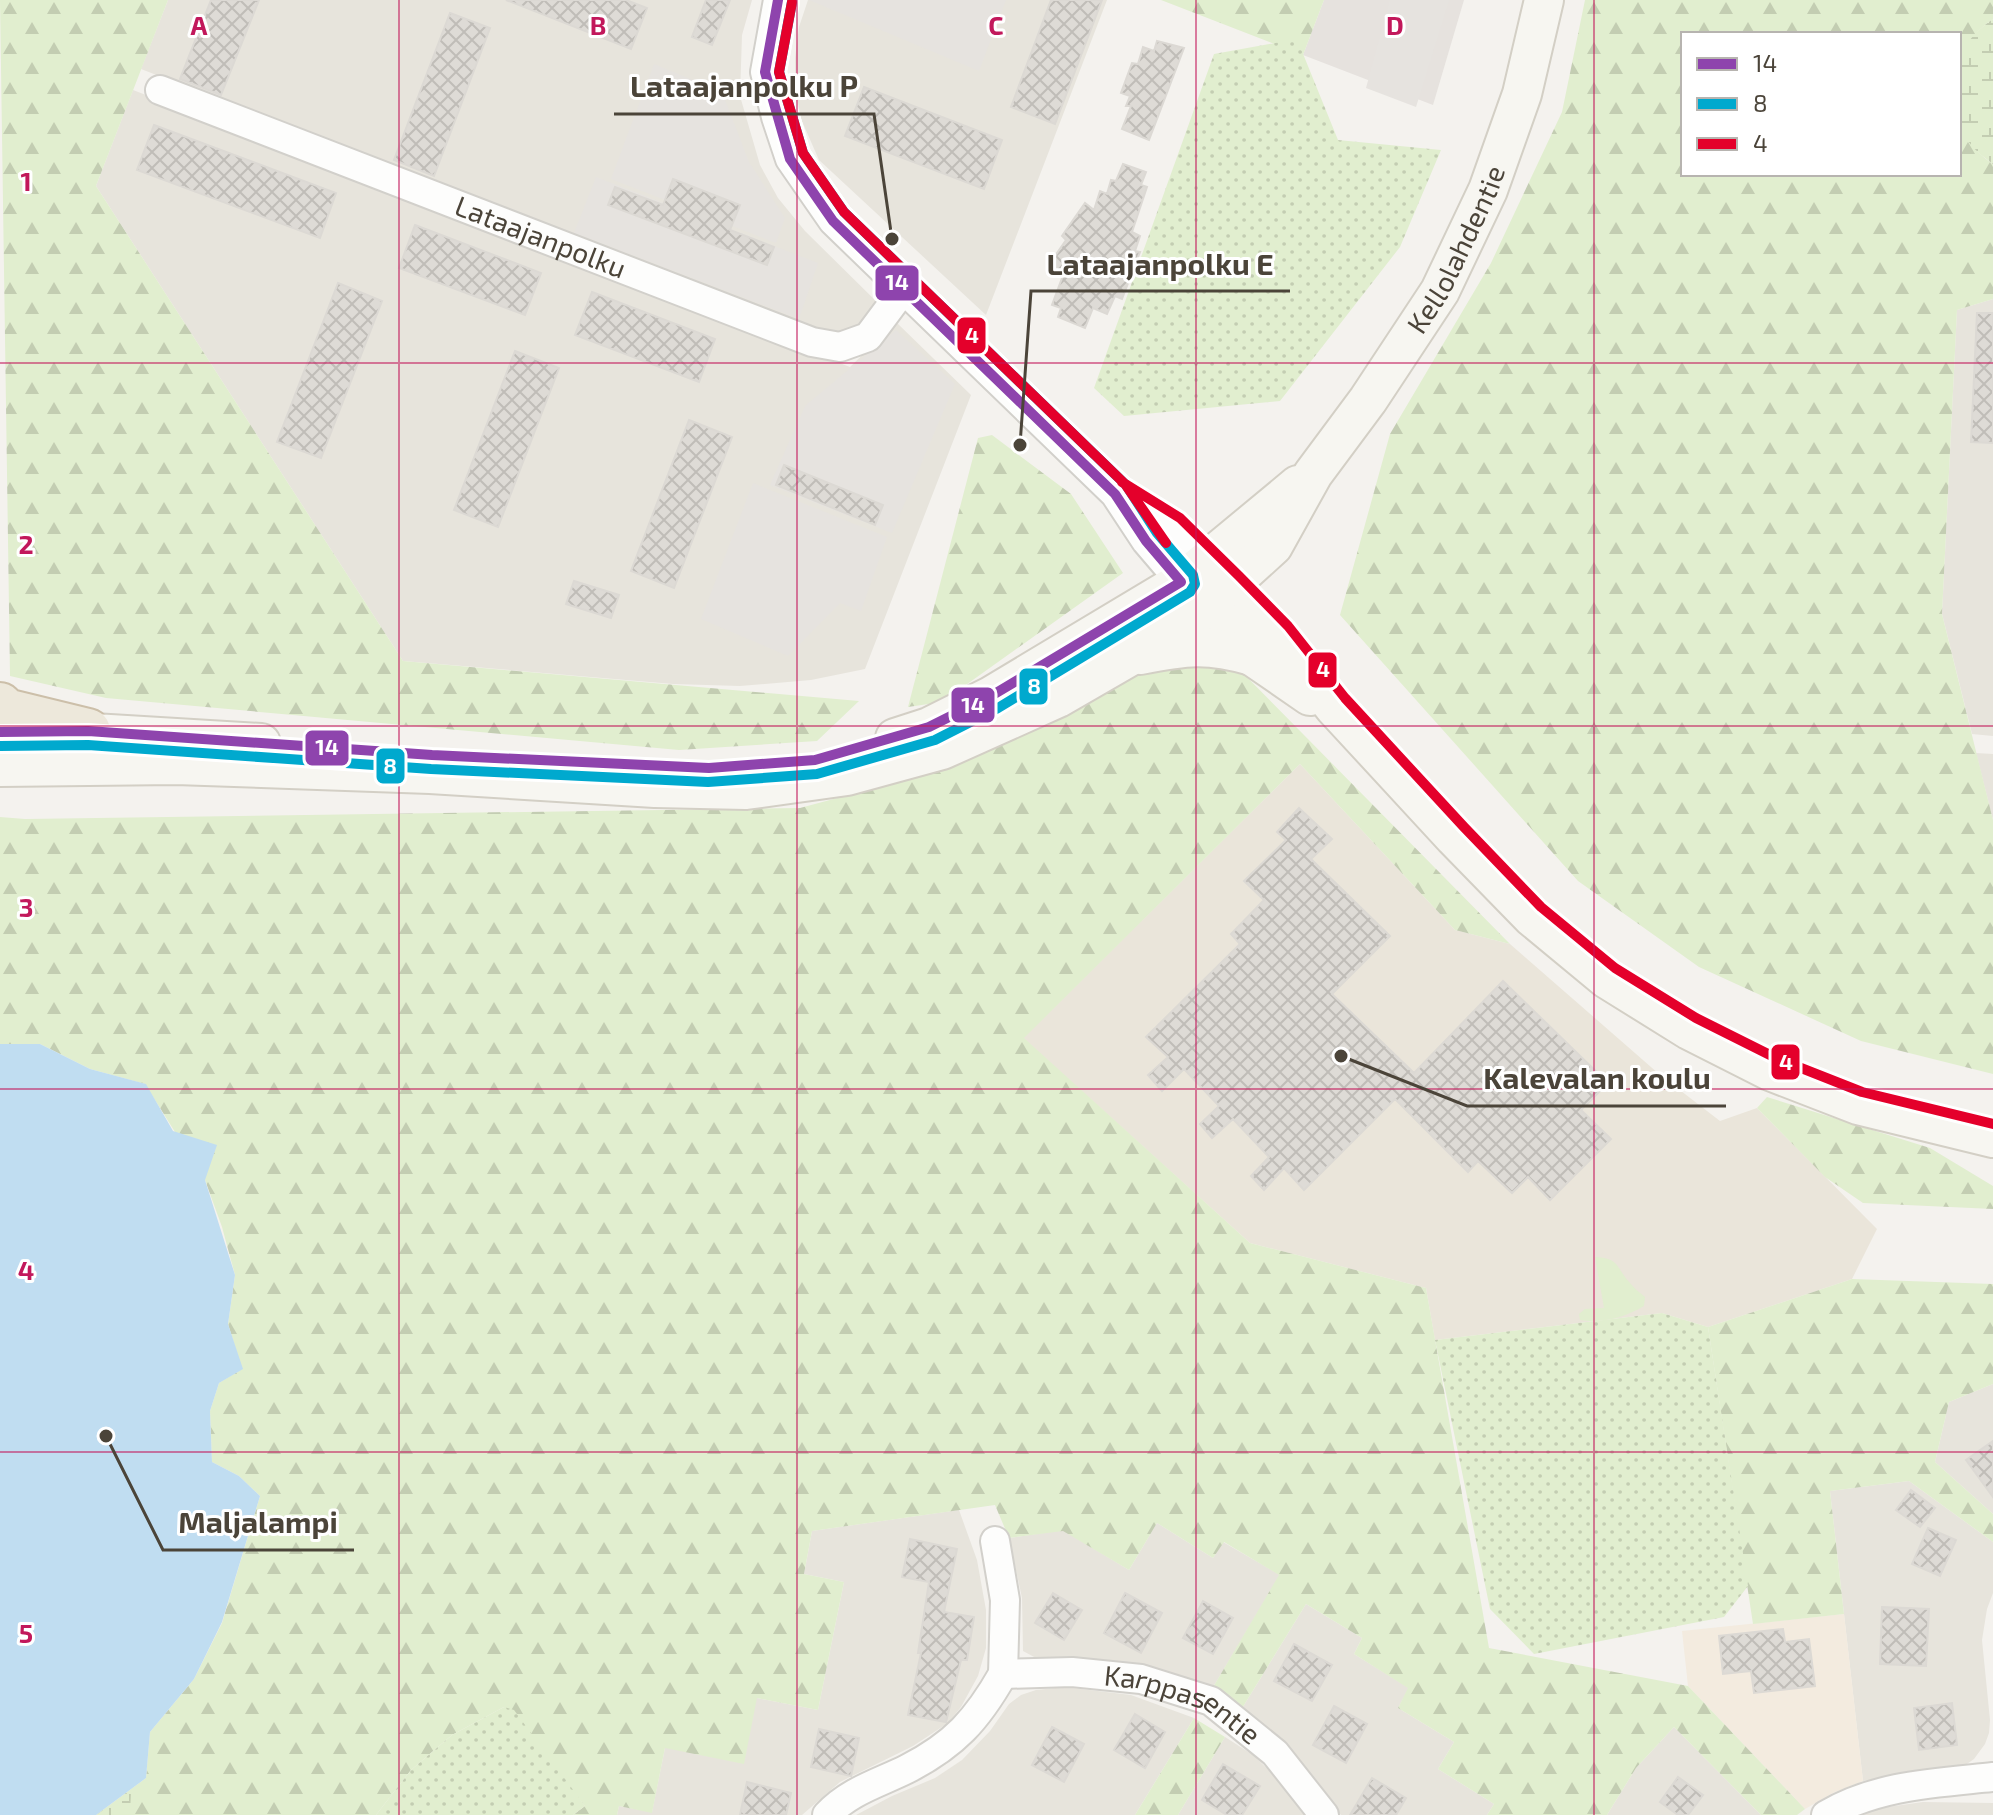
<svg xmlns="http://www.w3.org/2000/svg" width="1993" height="1815" font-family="'Exo 2',sans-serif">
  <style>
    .residential { fill: #e7e4dc }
    .commercial { fill: #f3ebdf }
    .industrial { fill: #e6e2de }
    .education { fill: #eae5da }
    .grass { fill: #e1eecf }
    .forest { fill: url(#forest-firs) }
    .wetland { fill: url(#wetland-marsh) }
    .park { fill: url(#park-dots) }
    .parking { fill: #e6e3df }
    .water { fill: #c0ddf1 }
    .building { fill: url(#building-cross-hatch); stroke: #dcd9d4; stroke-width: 2 }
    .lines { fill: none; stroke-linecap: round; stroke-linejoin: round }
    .street-casing { stroke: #d2d0cb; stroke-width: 32 }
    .secondary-casing { stroke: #d3cfc5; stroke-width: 42 }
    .highway-casing { stroke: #ccbfa9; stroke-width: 48 }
    .street { stroke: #fdfdfc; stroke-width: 28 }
    .secondary { stroke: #f7f6f1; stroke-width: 38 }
    .highway { stroke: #ede8db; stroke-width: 44 }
    .bus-1-casing { stroke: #fff; stroke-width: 16 }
    .bus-2-casing { stroke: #fff; stroke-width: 16 }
    .bus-3-casing { stroke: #fff; stroke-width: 16 }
    .bus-1 { stroke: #8e44ad; stroke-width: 10 }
    .bus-2 { stroke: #00a9ce; stroke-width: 10 }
    .bus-3 { stroke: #e4002b; stroke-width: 10 }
    .grid { fill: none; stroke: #c2185b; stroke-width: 2; stroke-opacity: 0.55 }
    .labels { text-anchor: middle; stroke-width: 6; stroke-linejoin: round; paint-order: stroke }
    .street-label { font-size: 28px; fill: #4b4439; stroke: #fff }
    .grid-label { font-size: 26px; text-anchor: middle; font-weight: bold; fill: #c2185b; stroke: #fff; stroke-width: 6; stroke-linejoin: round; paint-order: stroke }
    .leader { fill: none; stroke: #4b4439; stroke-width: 3 }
    .callout-dot { fill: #4b4439; stroke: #fff; stroke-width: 3 }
    .callout-label { font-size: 30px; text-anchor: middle; font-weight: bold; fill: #4b4439; stroke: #fff; stroke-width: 6; stroke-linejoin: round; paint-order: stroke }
    .line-badge { stroke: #fff; stroke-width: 3 }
    .badge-label { font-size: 22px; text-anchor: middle; font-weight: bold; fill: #fff }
  </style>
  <defs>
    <pattern id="forest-firs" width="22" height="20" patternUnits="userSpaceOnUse" patternTransform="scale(2)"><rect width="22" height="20" fill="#e1eecf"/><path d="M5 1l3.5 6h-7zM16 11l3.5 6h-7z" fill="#c3cdb2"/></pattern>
    <pattern id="wetland-marsh" width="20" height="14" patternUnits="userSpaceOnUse" patternTransform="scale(2)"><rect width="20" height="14" fill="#e1eecf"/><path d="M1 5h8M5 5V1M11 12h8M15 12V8" fill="none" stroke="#c3cdb2"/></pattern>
    <pattern id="park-dots" width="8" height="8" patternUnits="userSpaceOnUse" patternTransform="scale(2)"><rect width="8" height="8" fill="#e1eecf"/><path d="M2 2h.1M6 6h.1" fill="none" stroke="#c3cdb2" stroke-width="1.8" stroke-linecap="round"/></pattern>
    <pattern id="building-cross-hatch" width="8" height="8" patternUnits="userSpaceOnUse" patternTransform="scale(2)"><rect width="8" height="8" fill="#dedbd6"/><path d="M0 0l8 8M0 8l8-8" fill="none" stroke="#c0bdb8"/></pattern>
  </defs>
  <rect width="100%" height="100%" fill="#f4f2ee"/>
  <path class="residential" d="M168,0H752L742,35L740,96L760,165L778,198L805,231L880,305L844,342L141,69Z
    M808,0H1107L986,315L819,160L801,119L795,85V58L799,27Z
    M133,90L850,367L896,322L971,395L865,669L811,680L740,686L673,684L403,661L96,186Z
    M1993,299V736L1972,734L1942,614L1957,310Z
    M1976,753L1993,754V820Z
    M1993,1384V1514L1935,1462L1949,1402Z
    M1909,1481L1993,1542V1593L1987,1609L1982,1640L1990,1720L1989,1733L1985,1744L1974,1759L1964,1766L1863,1781L1830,1491Z
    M959,1510L977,1560L986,1610V1648L978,1676L961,1707L948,1723L913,1746L840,1782L802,1815H617L619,1806L652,1812L665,1748L757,1698L818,1710L844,1582L804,1574L812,1531Z
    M1157,1523L1213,1558L1223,1542L1280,1575L1209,1694L1109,1662L1076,1658H1036L1023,1651L1022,1598L1009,1538L1063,1530L1129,1570Z
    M1306,1604L1362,1638L1354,1654L1409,1688L1398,1708L1454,1742L1438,1769L1494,1804L1487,1815H1341L1292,1753L1241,1710Z
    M1064,1687L1131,1695L1194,1718L1135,1815H856L892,1796L935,1778L962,1760L990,1731L1009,1704L1021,1695L1036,1690Z
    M1674,1727L1761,1815H1607L1636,1768Z
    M1225,1737L1253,1755L1278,1779L1305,1815H1178Z
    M1923,1802L1993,1803V1815H1858L1874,1809Z"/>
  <path class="commercial" d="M1844,1614L1863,1781L1833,1793L1805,1809L1688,1686L1682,1631Z"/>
  <path class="industrial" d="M1324,0H1464L1433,105L1303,55Z"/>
  <path class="education" d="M1300,764L1455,930L1510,944L1659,1074L1720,1121L1757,1108L1877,1229L1852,1279L1708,1327L1662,1313L1435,1340L1426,1288L1250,1243L1023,1038Z"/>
  <path class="grass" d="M1595,1257C1620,1258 1616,1268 1630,1283C1634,1288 1640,1293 1645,1297L1644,1306C1626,1317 1601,1324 1580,1320L1579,1314L1585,1309L1604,1308Z"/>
  <path class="forest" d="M0,0H168L96,186L403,661L859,701L817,741L679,750L106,698L10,676Z
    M1161,0H1324L1303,55Z
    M1585,0H1993V19C1961,41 1961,61 1959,97V34H1683V174H1959V108C1965,137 1969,147 1993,164V299L1957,310L1942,614L1993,820V1074L1861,1041L1699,967L1578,881L1340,615L1390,434L1491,263L1562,112Z
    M992,435L1071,494L1123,573L942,702L908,707L978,438Z
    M1171,653L1232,662L1510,944L1455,930L1300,764L1024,1038L1250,1243L1426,1288L1489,1648L1688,1686L1805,1809L1797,1815H1761L1674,1727L1636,1768L1607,1815H1487L1494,1804L1438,1769L1454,1742L1398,1708L1408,1688L1354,1654L1362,1638L1306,1604L1241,1710L1209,1694L1279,1575L1224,1542L1213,1558L1157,1523L1129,1570L1063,1531L1009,1538L995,1505L812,1531L804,1574L844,1582L818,1710L757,1698L744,1764L665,1748L652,1813L619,1806L617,1815H573L585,1806L504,1707L452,1735L411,1770L376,1815H96L146,1778L150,1732L194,1679L222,1623L260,1496L239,1476L212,1462L210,1411L219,1383L242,1369L228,1324L235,1275L222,1227L205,1180L145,1084L90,1069L40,1044H0V817L25,819L800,808L923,775L1057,719Z
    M1767,1097L1930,1148L1993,1186V1209L1863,1203L1825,1177L1757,1108Z
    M1852,1279L1993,1284V1384L1949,1402L1935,1462L1993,1514V1542L1909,1481L1830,1491L1844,1614L1753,1624L1708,1327Z
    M1194,1718L1225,1737L1178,1815H1135Z"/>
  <path class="wetland" d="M1993,19V164C1982,156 1973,149 1966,138C1957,122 1956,75 1961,57C1966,40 1979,29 1993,19Z
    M131,1791L130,1815H96Z"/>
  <path class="park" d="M1297,39L1338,140L1441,150L1400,247L1280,401L1124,416L1094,388L1214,54Z
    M1662,1313L1708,1327L1748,1586L1724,1617L1534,1654L1490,1609L1435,1340Z
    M504,1707L514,1710L585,1806L573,1815H376L411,1770L452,1735Z"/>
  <path class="parking" d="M809,0H1006L979,71Z
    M1390,0H1449L1416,107L1366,88Z
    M654,64L722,92L749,162L785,218L776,243L611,179Z
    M596,177L818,263L799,319L574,233Z
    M896,330L955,384L892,533L770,485L805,406Z
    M753,483L887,537L861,611L840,603L788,656L701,619Z"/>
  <path class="water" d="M0,1044H40L90,1069L146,1084L173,1131L217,1145L205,1180L235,1275L228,1324L243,1369L219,1383L210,1411L212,1462L239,1476L260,1496L222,1622L194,1679L150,1732L146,1778L96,1815H0Z"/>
  <path class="building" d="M211,0H259L221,95L180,79Z
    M506,0H626L647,8L631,49Z
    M706,0H730L712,45L692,37Z
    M1051,0H1102L1055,124L1011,107Z
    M450,13L490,28L434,176L394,160Z
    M1157,41L1184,48L1149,140L1122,129L1131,106H1126L1130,96L1121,93L1132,63L1138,64L1143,47L1154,51Z
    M864,87L1002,140L984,189L845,136Z
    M154,125L336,193L320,238L137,170Z
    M1123,164L1146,172L1141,185L1147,187L1132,232L1140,236L1135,251L1140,252L1122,299L1115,296L1107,314L1093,308L1085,328L1058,317L1061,308L1052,305L1062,278L1048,266L1066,240L1062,236L1085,203L1094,210L1100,191L1107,194L1111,180L1116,181Z
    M673,179L740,205L730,230L774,247L767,265L608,205L615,187L663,205Z
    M415,225L541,273L525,315L399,268Z
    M338,283L382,301L321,458L277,442Z
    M592,292L715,339L699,382L575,335Z
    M1977,313H1993V443L1971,442Z
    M515,351L559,368L498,527L454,510Z
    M689,420L732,437L674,588L631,571Z
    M784,465L883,505L875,525L776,485Z
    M574,581L619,595L611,618L566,604Z
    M1299,808L1332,839L1311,859L1390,936L1332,994L1414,1073L1503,981L1608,1083L1581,1110L1611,1139L1550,1200L1528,1177L1512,1193L1478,1161L1468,1172L1395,1099L1304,1190L1284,1168L1264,1190L1251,1176L1269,1157L1233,1119L1212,1138L1200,1124L1219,1106L1184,1069L1162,1091L1148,1075L1168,1057L1146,1037L1240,944L1231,934L1264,900L1244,881L1286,840L1277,832Z
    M1993,1441V1497L1966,1460Z
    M1911,1490L1935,1508L1920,1527L1896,1510Z
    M1928,1528L1956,1540L1940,1576L1912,1564Z
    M910,1539L957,1549L944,1612L974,1617L967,1660H961L946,1722L908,1715L921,1653H918L929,1582L902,1577Z
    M1053,1593L1082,1610L1064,1640L1035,1623Z
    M1125,1593L1162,1613L1141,1653L1104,1633Z
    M1203,1601L1233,1618L1213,1654L1183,1638Z
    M1882,1607L1929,1609L1926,1666L1880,1664Z
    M1783,1629L1785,1642L1809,1639L1815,1686L1754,1693L1751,1671L1723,1674L1719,1636Z
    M1294,1644L1332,1665L1312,1701L1274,1681Z
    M1952,1703L1957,1745L1919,1750L1914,1708Z
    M1334,1706L1367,1724L1346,1763L1313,1745Z
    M1135,1714L1165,1732L1145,1768L1114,1750Z
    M1052,1727L1084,1744L1064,1782L1032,1765Z
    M819,1729L859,1738L851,1776L811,1767Z
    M1223,1764L1260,1786L1242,1815H1227L1202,1800Z
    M1678,1777L1703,1795L1688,1815H1678L1660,1802Z
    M1372,1778L1406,1798L1396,1815H1350Z
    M747,1782L791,1793L786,1815H740Z"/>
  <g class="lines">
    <g class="street-casing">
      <g id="street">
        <path d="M778,0L765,72L776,117L790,159L833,221L1115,494L1146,541L1181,582"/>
        <path id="s1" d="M160,90L812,342L840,347L868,337L903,290"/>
        <path d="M1126,501L1171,529L1206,563"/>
        <path d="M995,1541L1005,1600L1003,1674"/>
        <path id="s2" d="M1003,1674L1072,1672L1141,1679L1211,1701L1275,1753L1324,1815"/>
        <path d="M827,1815C849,1791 879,1783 907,1769C954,1745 977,1720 1003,1674"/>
        <path d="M1826,1815C1877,1785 1935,1783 1993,1777"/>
      </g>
    </g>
    <g class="secondary-casing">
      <g id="secondary">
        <path d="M1211,568L1278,636L1334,707L1454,837L1532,917L1607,979L1689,1030L1770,1071L1858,1105L1993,1138"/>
        <path d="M1185,587L1252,656L1310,696"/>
        <path d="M1140,655C1186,646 1207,643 1252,656"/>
        <path d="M60,731L261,743"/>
        <path d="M895,738L929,727L991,696L1181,582L1298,485"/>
        <path id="s3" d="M0,767L176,765L430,774L655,788L746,790L847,776L942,750L1058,698L1129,657L1229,586L1273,546L1313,474L1368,400L1440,291L1488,190L1522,94L1544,0"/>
      </g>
    </g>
    <g class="highway-casing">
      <path id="highway" d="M0,705L6,711L88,731"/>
    </g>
    <use href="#street" class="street"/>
    <use href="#secondary" class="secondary"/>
    <use href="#highway" class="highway"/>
    <g class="bus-1-casing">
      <path id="bus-1" d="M0,732L88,731L432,755L709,768L815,760L929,727L991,696L1181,582L1146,541L1115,494L833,221L790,159L765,72L778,0"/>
    </g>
    <g class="bus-2-casing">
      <path id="bus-2" d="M0,746L88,745L431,769L708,782L817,774L935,740L998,708L1190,592L1195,584L1193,575L1157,533L1126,485L844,212L803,153L779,72L792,2"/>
    </g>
    <g class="bus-3-casing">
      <path id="bus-3" d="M792,2L779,72L803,153L844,212L1125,484L1166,543
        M1122,482L1180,518L1239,576L1288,626L1345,698L1464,827L1541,907L1615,968L1696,1018L1776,1058L1862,1092L1993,1124"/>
    </g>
    <use href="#bus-1" class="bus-1"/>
    <use href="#bus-2" class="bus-2"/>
    <use href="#bus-3" class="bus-3"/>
  </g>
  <path class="grid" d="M399,0V1815M797,0V1815M1196,0V1815M1594,0V1815M0,363H1993M0,726H1993M0,1089H1993M0,1452H1993"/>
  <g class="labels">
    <g class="street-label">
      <text dy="10" stroke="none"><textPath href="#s1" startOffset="408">Lataajanpolku</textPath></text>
      <text dy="10" stroke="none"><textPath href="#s3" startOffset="1688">Kellolahdentie</textPath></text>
      <text dy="10" stroke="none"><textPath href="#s2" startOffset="186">Karppasentie</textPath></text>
    </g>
  </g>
  <g class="grid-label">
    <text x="199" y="35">A</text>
    <text x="598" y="35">B</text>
    <text x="996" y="35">C</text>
    <text x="1395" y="35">D</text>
    <text x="26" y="191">1</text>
    <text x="26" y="554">2</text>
    <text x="26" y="917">3</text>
    <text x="26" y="1280">4</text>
    <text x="26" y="1643">5</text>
  </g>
  <path class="leader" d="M892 239L874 114H614M1020 445L1031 291H1290M1341 1056L1467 1106H1726M106 1436L163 1550H354"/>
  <g class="callout-dot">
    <circle cx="892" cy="239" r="8"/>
    <circle cx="1020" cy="445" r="8"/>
    <circle cx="1341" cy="1056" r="8"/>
    <circle cx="106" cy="1436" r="8"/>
  </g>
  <g class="callout-label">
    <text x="744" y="97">Lataajanpolku P</text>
    <text x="1160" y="275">Lataajanpolku E</text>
    <text x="1597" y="1089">Kalevalan koulu</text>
    <text x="258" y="1533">Maljalampi</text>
  </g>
  <g class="line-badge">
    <rect x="874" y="264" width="46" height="38" rx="8" fill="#8e44ad"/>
    <rect x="956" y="316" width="31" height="39" rx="8" fill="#e4002b"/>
    <rect x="1307" y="651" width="31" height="38" rx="8" fill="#e4002b"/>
    <rect x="1018" y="667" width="31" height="39" rx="8" fill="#00a9ce"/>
    <rect x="950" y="686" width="46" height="38" rx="8" fill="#8e44ad"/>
    <rect x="304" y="729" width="46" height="38" rx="8" fill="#8e44ad"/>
    <rect x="375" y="747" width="31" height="38" rx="8" fill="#00a9ce"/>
    <rect x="1770" y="1043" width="31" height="38" rx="8" fill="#e4002b"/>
  </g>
  <g class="badge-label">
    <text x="897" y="290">14</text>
    <text x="972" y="343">4</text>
    <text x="1323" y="677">4</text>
    <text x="1034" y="694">8</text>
    <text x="973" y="713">14</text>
    <text x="327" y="755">14</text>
    <text x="390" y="774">8</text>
    <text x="1786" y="1070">4</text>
  </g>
  <rect x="1681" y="32" width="280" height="144" fill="#ffffff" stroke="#b7b4b0" stroke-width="2"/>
  <rect x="1697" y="58" width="40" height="12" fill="#8e44ad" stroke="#b7b4b0" stroke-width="2"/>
  <text x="1753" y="72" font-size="24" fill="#4b4439">14</text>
  <rect x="1697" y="98" width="40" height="12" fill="#00a9ce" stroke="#b7b4b0" stroke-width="2"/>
  <text x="1753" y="112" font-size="24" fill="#4b4439">8</text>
  <rect x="1697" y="138" width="40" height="12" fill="#e4002b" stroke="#b7b4b0" stroke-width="2"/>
  <text x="1753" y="152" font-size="24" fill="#4b4439">4</text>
</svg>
